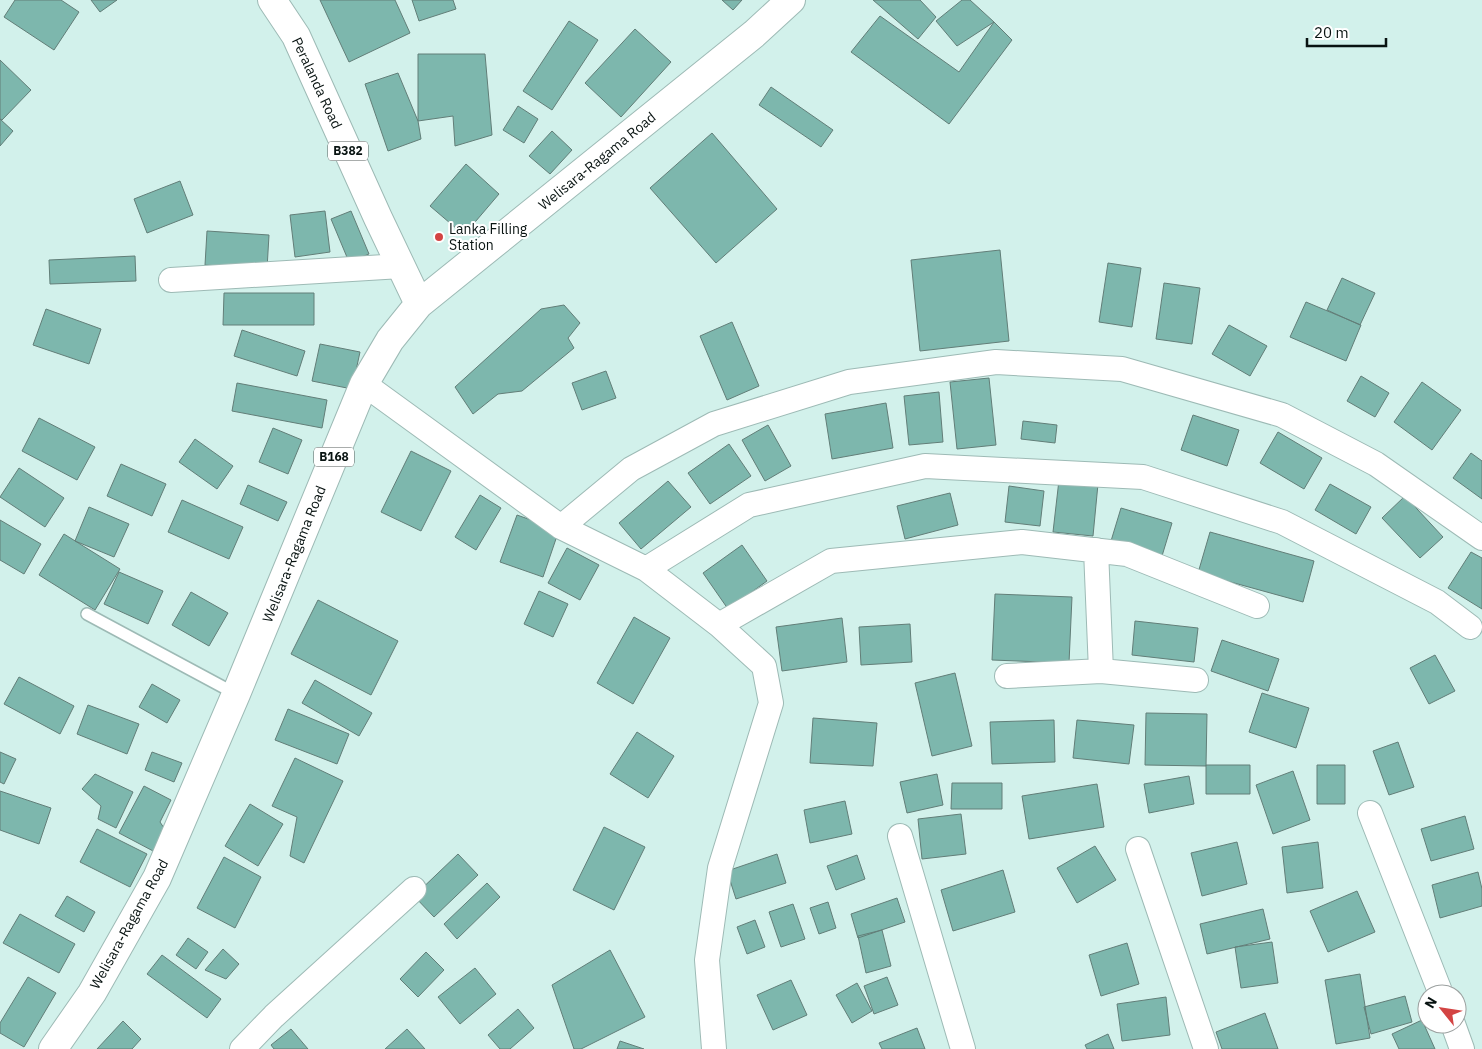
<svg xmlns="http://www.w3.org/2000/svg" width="1482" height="1049" font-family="'IBM Plex Sans',sans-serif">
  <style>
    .building { fill: #7db7ad; stroke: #627e78 }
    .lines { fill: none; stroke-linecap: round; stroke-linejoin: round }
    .service-casing { stroke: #9dbab5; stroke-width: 14 }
    .minor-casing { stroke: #9dbab5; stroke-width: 26 }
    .primary-casing { stroke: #9dbab5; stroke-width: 30 }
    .service { stroke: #fff; stroke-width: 11 }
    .minor { stroke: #fff; stroke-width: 24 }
    .primary { stroke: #fff; stroke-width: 28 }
    .poi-dot { fill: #d34443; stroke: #fff; stroke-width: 2 }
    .labels { text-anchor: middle; stroke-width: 4; stroke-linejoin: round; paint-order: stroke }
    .shield { fill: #fff; stroke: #525a58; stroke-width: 1 }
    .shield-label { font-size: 12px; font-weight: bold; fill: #081311 }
    .street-label { font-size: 14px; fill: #081311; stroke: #fff }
    .poi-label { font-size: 14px; fill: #081311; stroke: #fff; text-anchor: start }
  </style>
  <rect width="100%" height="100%" fill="#d2f1eb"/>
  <path class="building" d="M15,0H61L79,12L54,50L4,17Z
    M91,0H117L100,12Z
    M320,0H395L410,33L349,62Z
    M412,0H453L456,9L419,21Z
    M722,0H742L733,10Z
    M873,0H920L936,17L918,39Z
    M962,0H970L994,22L957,46L936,21Z
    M880,16L959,72L994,22L1012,40L949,124L851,52Z
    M569,21L598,40L552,110L523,91Z
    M635,29L671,62L621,117L585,83Z
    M418,54H485L492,135L455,146L453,116L418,121Z
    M0,60L31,90L2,120L0,119Z
    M398,73L418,121L421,139L388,151L365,84Z
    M771,87L833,130L821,147L759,105Z
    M518,106L538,119L524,143L503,130Z
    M0,119L13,131L0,146Z
    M552,131L572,150L550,174L529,156Z
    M712,133L777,209L716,263L650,188Z
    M466,164L499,194L464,235L430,206Z
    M180,181L193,215L147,233L134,199Z
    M325,211L330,252L295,257L290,215Z
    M351,211L369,254L349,262L331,219Z
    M207,231L269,235L267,269L205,265Z
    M1000,250L1009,341L920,351L911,260Z
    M135,256L136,281L50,284L49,260Z
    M1108,263L1141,268L1132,327L1099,322Z
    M1342,278L1375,293L1360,325L1327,310Z
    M1164,283L1200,288L1192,344L1156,339Z
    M224,293H314V325H223Z
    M1306,302L1361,325L1346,361L1290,337Z
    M564,305L580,323L568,338L574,348L522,391L498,394L473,414L455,387L541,309Z
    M46,309L101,329L89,364L33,345Z
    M732,322L759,386L727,400L700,336Z
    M1229,325L1267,346L1250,376L1212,354Z
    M242,330L305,351L297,376L234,356Z
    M320,344L360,352L352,389L312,381Z
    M606,371L616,398L582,410L572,383Z
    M1361,376L1389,393L1375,417L1347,401Z
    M989,378L996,445L957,449L950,382Z
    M1422,382L1461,410L1432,450L1394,422Z
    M237,383L327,400L322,428L232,411Z
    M939,392L943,442L909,445L904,396Z
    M886,403L893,448L832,459L825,414Z
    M1193,415L1239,430L1227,466L1181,450Z
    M39,418L95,447L77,480L22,451Z
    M1023,421L1057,425L1055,443L1021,439Z
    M768,425L791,466L765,481L742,440Z
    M273,428L302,440L288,474L259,462Z
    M1278,432L1322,458L1304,489L1260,463Z
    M195,439L233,466L217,489L179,462Z
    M729,444L751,476L710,504L688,473Z
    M411,451L451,471L421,531L381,512Z
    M1471,453L1482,461V499L1453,478Z
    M121,464L166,484L152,516L107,496Z
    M19,468L64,498L45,527L0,497Z
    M1059,480L1098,484L1093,536L1053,532Z
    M668,481L691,507L641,549L619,523Z
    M1330,484L1371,507L1356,534L1315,510Z
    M248,485L287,502L278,521L240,504Z
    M1009,486L1044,491L1040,526L1005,522Z
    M950,493L958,525L905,539L897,506Z
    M480,495L501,508L476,550L455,537Z
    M1405,496L1443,537L1420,558L1382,518Z
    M182,500L243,527L229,559L168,532Z
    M89,507L129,524L114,557L75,541Z
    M1121,508L1172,523L1162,556L1111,541Z
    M517,515L559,530L543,577L500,562Z
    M0,520L41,544L24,574L0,560Z
    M1210,532L1314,561L1303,602L1198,573Z
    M64,534L120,569L95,610L39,575Z
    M742,545L767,581L728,609L703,573Z
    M567,548L599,565L580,600L548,583Z
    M1471,552L1482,558V609L1448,588Z
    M119,572L163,591L148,624L104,604Z
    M539,591L568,604L553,637L524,624Z
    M191,592L228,613L209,646L172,625Z
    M995,594L1072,597L1069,663L992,660Z
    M318,600L398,641L371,695L291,654Z
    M634,617L670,638L633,704L597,683Z
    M842,618L847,662L782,671L776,627Z
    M1135,621L1198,628L1194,662L1132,655Z
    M910,624L912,662L861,665L859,627Z
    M1222,640L1279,659L1268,691L1211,671Z
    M1435,655L1455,691L1429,704L1410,668Z
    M955,673L972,746L932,756L915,683Z
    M19,677L74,706L60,734L4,704Z
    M315,680L372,713L359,736L302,703Z
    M152,684L180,700L167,723L139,707Z
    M1262,693L1309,708L1296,748L1249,732Z
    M88,705L139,724L127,754L77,734Z
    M288,709L349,734L337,764L275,740Z
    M1146,713L1207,714L1206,766L1145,765Z
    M813,718L877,723L873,766L810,763Z
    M1054,720L1055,762L992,764L990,722Z
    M1077,720L1134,725L1129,764L1073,758Z
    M637,732L674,756L648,798L610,774Z
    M1398,742L1414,787L1389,795L1373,751Z
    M0,752L16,759L4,784L0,782Z
    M152,752L182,763L174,782L145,770Z
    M295,758L343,781L304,863L290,856L297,817L272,806Z
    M1206,765H1250V794H1206Z
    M1317,765H1345V804H1317Z
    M1293,771L1310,820L1273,834L1256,785Z
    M95,774L133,792L116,828L98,819L101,806L82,789Z
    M937,774L943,805L907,813L900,782Z
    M1189,776L1194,804L1149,813L1144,784Z
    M952,783H1002V809H951Z
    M1097,784L1104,827L1029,839L1022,796Z
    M144,786L171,800L160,822L166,831L155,852L119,833Z
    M0,791L51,808L39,844L0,830Z
    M845,801L852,834L810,843L804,810Z
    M250,804L283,824L258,866L225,846Z
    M961,814L966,854L922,859L918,819Z
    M1465,816L1474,849L1431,861L1421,829Z
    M604,827L645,847L614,910L573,890Z
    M97,829L147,854L130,887L80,862Z
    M1237,842L1247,884L1202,896L1191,853Z
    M1318,842L1323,888L1287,893L1282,847Z
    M1095,846L1116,880L1077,903L1057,868Z
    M458,854L478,875L434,917L414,896Z
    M777,854L786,883L736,899L727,871Z
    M857,855L865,879L836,890L827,866Z
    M224,857L261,877L235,928L197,908Z
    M1003,870L1015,912L953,931L941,890Z
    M1478,872L1482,889V906L1440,918L1432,885Z
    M487,883L500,897L457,939L444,924Z
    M1357,891L1375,932L1328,952L1310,911Z
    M67,896L95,912L84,932L55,916Z
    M897,898L905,922L858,938L851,914Z
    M828,902L836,928L819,934L810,908Z
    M793,904L805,939L781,947L769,912Z
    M1263,909L1270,939L1207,954L1200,924Z
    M20,914L75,944L59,973L3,943Z
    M755,920L765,947L747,954L737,927Z
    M882,930L891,966L866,973L858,936Z
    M188,938L208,952L196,969L176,955Z
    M1272,942L1278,983L1241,988L1235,947Z
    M1127,943L1139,984L1101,996L1089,955Z
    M223,949L239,964L226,979L205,970Z
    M610,950L645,1017L581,1049H574L552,985Z
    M426,952L444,970L418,997L400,979Z
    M162,955L221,999L207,1018L147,974Z
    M475,968L496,994L460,1024L438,997Z
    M1360,974L1370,1038L1336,1044L1325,980Z
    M28,977L56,993L24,1047L0,1033V1023Z
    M887,977L898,1005L874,1014L864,986Z
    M791,980L807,1015L773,1030L757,995Z
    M857,983L872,1011L852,1023L836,995Z
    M1405,996L1412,1022L1371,1034L1364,1007Z
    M1166,997L1170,1035L1122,1041L1117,1004Z
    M518,1009L534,1028L510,1049H500L488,1035Z
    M1265,1013L1278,1049H1222L1216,1032Z
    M1422,1020L1435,1049H1399L1392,1034Z
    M123,1021L141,1039L132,1049H97Z
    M917,1028L925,1049H882L879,1043Z
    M291,1029L308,1049H274L271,1045Z
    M407,1029L425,1049H385Z
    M1108,1034L1114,1049H1087L1085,1045Z
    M620,1041L644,1049H617Z"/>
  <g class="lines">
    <g class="service-casing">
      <path id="service" d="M87,614L236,694"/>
    </g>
    <g class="minor-casing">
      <path id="minor" d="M171,280L401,266
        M364,384L561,527L646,569L719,625L764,666L771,703L720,868L707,960L714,1049
        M561,527L631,469L714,424L849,382L996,362L1122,369L1282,415L1376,464L1482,538
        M1096,550L1101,671
        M646,569L749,505L925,466L1143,477L1282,522L1437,602L1470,627
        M719,625L831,561L1022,542L1127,554L1257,606
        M1007,676L1101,671L1196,680
        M1370,813L1441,994
        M900,836L963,1049
        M1138,849L1206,1049
        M1453,1024L1462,1049
        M242,1049L274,1016L414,889"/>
    </g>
    <g class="primary-casing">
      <path id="primary" d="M272,0L296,36L378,218L419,304
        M53,1049L92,993L157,878L236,694L364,384L390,340L419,304L754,34L791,0"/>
    </g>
    <use href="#service" class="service"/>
    <use href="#minor" class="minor"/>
    <use href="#primary" class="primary"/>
  </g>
  <circle class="poi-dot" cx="439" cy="237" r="5"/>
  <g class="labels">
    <g class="shield">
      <rect x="328" y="141.5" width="40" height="19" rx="4"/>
      <rect x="314" y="447.5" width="40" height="19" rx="4"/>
    </g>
    <g class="shield-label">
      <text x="348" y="155">B382</text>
      <text x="334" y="461">B168</text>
    </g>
    <g class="street-label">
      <text transform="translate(317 83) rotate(65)" y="5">Peralanda Road</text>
      <text transform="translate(597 161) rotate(-39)" y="5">Welisara-Ragama Road</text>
      <text transform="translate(294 554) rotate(-68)" y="5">Welisara-Ragama Road</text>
      <text transform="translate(129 924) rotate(-61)" y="5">Welisara-Ragama Road</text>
    </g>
    <g class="poi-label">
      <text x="449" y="234">Lanka Filling<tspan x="449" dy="16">Station</tspan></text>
    </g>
  </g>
  <g transform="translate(1442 1009) rotate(300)"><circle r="24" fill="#ffffff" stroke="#9ca1a0"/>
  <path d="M0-4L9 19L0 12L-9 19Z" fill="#d34443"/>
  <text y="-8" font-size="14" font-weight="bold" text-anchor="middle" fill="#081311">N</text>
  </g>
  <path d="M1307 38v8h79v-8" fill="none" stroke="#081311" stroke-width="2.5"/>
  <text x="1314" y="38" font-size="15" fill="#081311" stroke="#ffffff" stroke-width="4" paint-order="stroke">20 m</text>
</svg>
